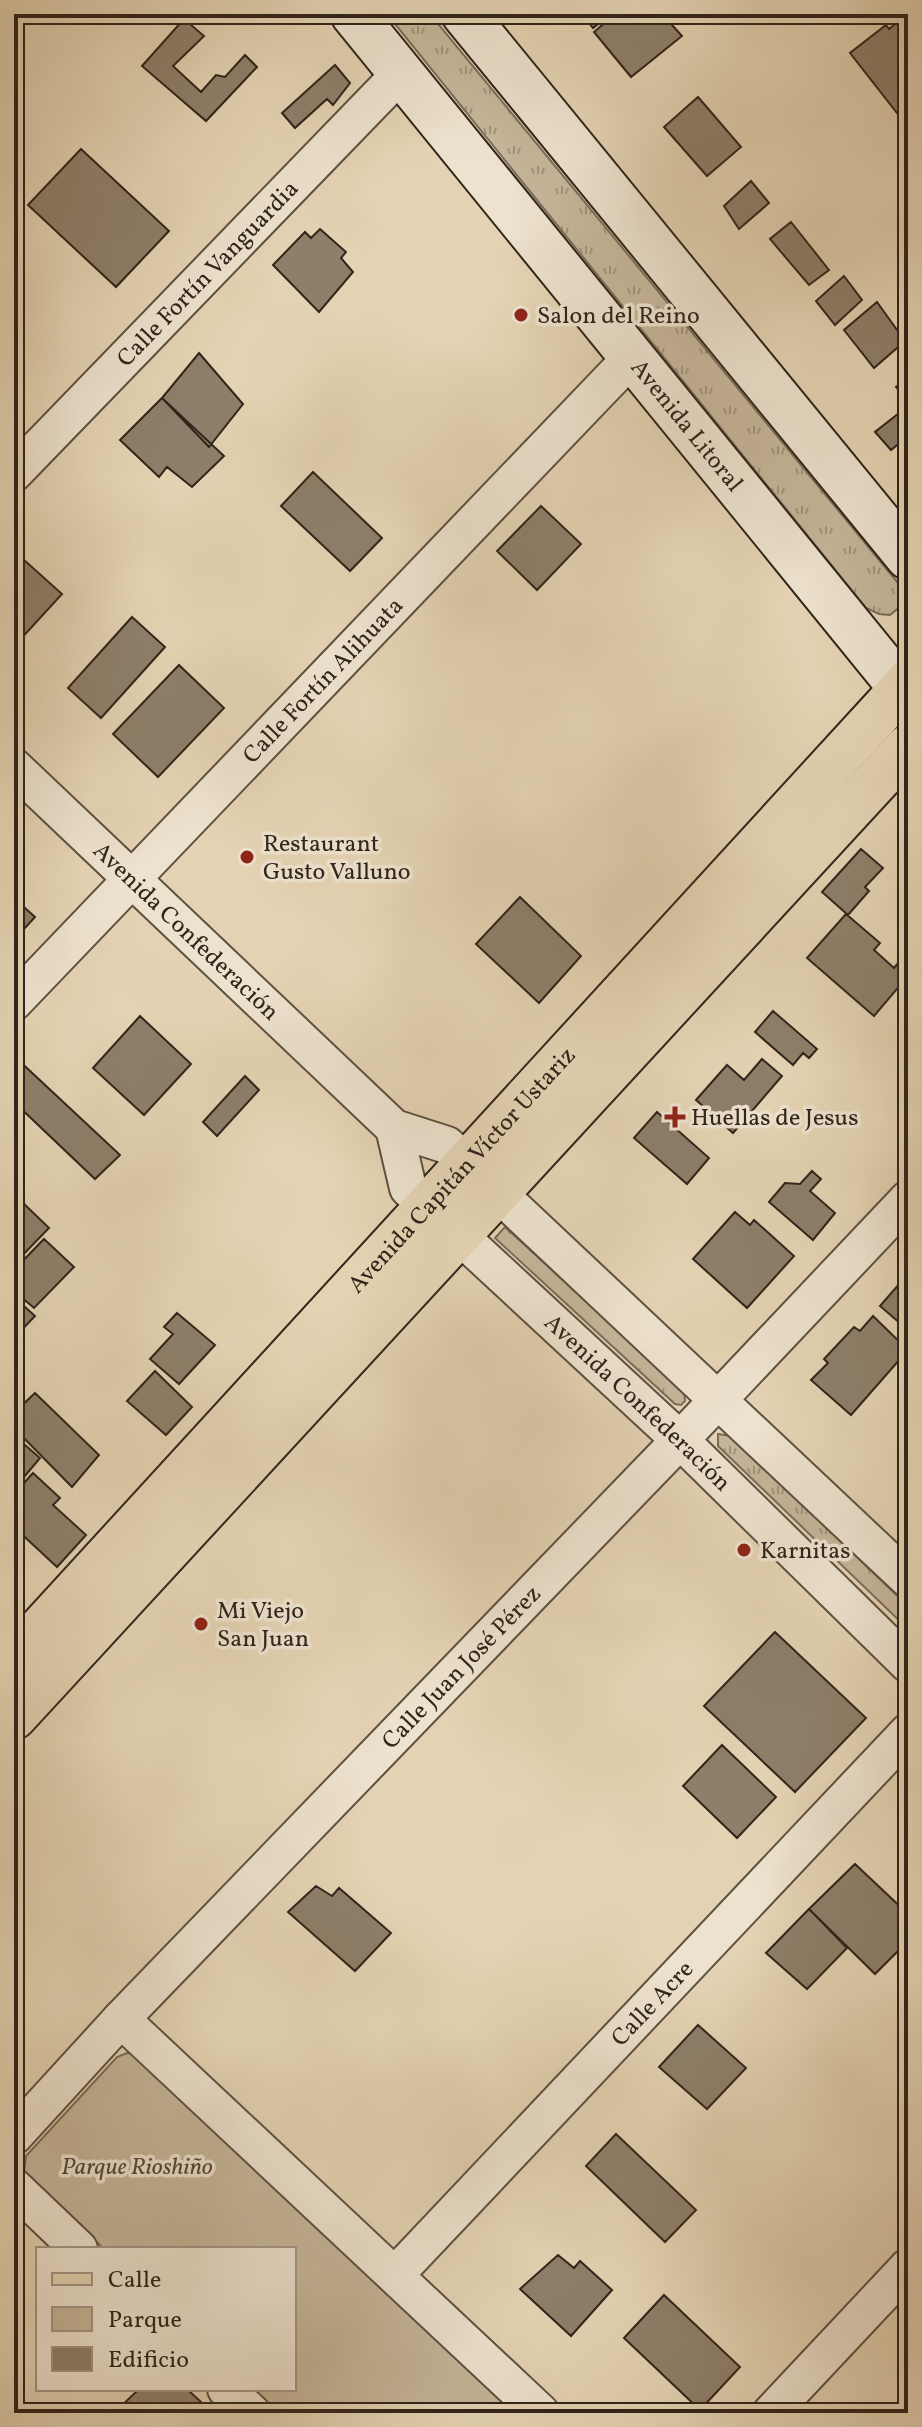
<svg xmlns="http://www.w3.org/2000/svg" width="922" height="2427" font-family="Vollkorn,serif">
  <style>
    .grass { fill: url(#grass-tufts); stroke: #7a6c5a; stroke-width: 2 }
    .park { fill: #c5b599; stroke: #7a6c5a; stroke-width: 2 }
    .building { fill: #8e7f6a; stroke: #30241b; stroke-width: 2 }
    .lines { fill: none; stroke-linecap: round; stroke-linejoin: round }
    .minor-casing { stroke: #5d5041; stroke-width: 40 }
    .secondary-casing { stroke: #30241b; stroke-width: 48 }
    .primary-casing { stroke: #30241b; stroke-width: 48 }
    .minor { stroke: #ede2ce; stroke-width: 36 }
    .secondary { stroke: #ede2ce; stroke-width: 44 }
    .primary { stroke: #e4d3b3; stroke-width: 44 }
    .poi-dot { fill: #8f2418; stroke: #ede2ce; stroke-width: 3 }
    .labels { text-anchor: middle; stroke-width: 7; stroke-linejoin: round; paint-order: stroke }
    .street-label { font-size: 24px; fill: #30241b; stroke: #ede2ce }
    .poi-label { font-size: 24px; fill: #30241b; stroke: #ede2ce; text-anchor: start }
    .park-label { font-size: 24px; font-style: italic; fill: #55483a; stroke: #ede2ce }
  </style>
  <defs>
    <pattern id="grass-tufts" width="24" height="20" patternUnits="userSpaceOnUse" patternTransform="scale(2)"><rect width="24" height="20" fill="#c5b599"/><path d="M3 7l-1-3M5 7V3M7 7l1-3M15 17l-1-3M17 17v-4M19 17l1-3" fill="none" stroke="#a0937c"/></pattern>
  </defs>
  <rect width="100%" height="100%" fill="#e4d3b3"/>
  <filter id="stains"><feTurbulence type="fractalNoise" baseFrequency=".0025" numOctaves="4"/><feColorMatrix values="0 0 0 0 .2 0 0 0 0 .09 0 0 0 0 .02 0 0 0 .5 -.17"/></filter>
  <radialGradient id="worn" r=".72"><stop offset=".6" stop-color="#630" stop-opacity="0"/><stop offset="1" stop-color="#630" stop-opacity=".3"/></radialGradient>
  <path class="grass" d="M387,14H430L898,583L903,595L901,606L890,615L879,614L866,608Z
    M505,1227L684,1391L685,1401L681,1405L675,1404L495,1238Z
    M718,1434L731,1436L908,1606V1629L718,1446Z"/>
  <path class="park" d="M127,2053L140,2055L519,2413H277L252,2389H294V2249H104L24,2173L26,2156L117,2057Z"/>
  <path class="building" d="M582,14H611L593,28Z
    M615,14H662L682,36L631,77L594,32Z
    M908,14V127L850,53L886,25L889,29Z
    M184,19L204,36L173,66L201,92L216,75L225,77L245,55L257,67L206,121L142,66Z
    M335,65L350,83L333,105L327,99L295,128L282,113Z
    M698,97L741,147L707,176L664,127Z
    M81,149L169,231L116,287L28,205Z
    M751,181L769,203L739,229L724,206Z
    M791,222L829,270L809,285L770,239Z
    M320,229L346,252L341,258L353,272L319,312L273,265L305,232L311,238Z
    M844,276L862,300L835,325L816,301Z
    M877,302L905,341L874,368L844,330Z
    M199,353L243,404L209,447L162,398Z
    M908,378V402L896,387Z
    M162,398L224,456L192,487L167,467L159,477L120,440Z
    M908,406V436L891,450L875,432Z
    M313,472L382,538L350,571L281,506Z
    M541,506L581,544L537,590L497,551Z
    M14,551L62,594L18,642L14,638Z
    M132,617L165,647L101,718L68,688Z
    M179,665L224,708L158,777L113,734Z
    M861,849L883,868L865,887L869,891L848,915L822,892Z
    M520,897L581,956L539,1003L476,944Z
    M14,898L35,917L14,940Z
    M846,914L880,943L874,950L894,968L908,951V976L874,1016L807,958Z
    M773,1011L817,1049L809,1058L803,1053L793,1065L755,1032Z
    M140,1016L191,1064L144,1115L93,1068Z
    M14,1056L120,1155L95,1179L14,1102Z
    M762,1059L782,1076L733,1133L696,1100L727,1065L744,1080Z
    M245,1076L259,1090L217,1136L203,1122Z
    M657,1112L709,1158L687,1184L634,1138Z
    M812,1171L821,1179L810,1191L835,1213L813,1240L769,1202L785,1183L800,1184Z
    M21,1201L49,1228L14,1264V1208Z
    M735,1212L750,1225L754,1220L794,1256L747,1308L693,1259Z
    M44,1239L74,1267L34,1308L14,1291V1270Z
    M908,1274V1330L880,1306Z
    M14,1297L35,1316L14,1338Z
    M177,1313L215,1345L179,1384L150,1359L173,1334L164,1327Z
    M873,1316L908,1350L851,1415L811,1380L828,1363L824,1359L854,1327L860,1331Z
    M155,1371L192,1407L166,1435L127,1401Z
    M35,1393L99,1455L72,1487L14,1428V1413Z
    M25,1445L40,1458L14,1489V1457Z
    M33,1473L60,1498L53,1505L86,1535L57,1567L14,1527V1494Z
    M775,1632L866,1718L795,1792L704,1706Z
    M722,1745L776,1797L737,1838L683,1786Z
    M855,1864L908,1914V1941L875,1974L809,1909Z
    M316,1886L332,1896L339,1888L391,1933L355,1971L288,1912Z
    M809,1909L847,1948L807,1989L766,1953Z
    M698,2025L746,2068L707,2109L659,2067Z
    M616,2134L696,2210L665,2242L586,2166Z
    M558,2255L574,2268L580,2261L612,2290L571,2336L520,2289Z
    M664,2295L740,2367L700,2410L624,2338Z
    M139,2389H187L202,2403L196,2413H114Z"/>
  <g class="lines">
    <g class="minor-casing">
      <g id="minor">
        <path id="s1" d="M14,473L401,73"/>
        <path id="s2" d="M14,767L394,1128L447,1145L908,1579"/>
        <path id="s3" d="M14,1002L632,357"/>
        <path id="s4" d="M394,1128L408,1188L680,1440L908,1664"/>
        <path d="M121,2019L541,2413"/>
        <path id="s5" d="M14,2136L121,2019L680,1440L908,1199"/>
        <path d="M14,2187L79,2249"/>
        <path id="s6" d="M395,2275L908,1732"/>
        <path d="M226,2389L252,2413"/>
        <path d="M771,2413L908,2267"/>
      </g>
    </g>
    <g class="secondary-casing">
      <g id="secondary">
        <path id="s7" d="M353,14L902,689"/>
        <path d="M464,14L908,557"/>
      </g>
    </g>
    <g class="primary-casing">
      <g id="primary">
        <path id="s8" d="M14,1658L908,682"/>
        <path d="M14,1717L908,747"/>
      </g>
    </g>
    <use href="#minor" class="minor"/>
    <use href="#secondary" class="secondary"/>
    <use href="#primary" class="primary"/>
  </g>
  <g class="poi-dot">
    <circle cx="521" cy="315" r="8"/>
    <circle cx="247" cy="857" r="8"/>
    <path d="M671 1105h8v8h8v8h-8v8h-8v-8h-8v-8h8z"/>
    <circle cx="744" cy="1550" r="8"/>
    <circle cx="201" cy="1624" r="8"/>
  </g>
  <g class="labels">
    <g class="street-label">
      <text dy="8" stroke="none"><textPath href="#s1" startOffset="278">Calle Fortín Vanguardia</textPath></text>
      <text dy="8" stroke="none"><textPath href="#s7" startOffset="530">Avenida Litoral</textPath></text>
      <text dy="8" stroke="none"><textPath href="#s3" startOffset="446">Calle Fortín Alihuata</textPath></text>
      <text dy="8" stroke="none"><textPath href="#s2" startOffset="238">Avenida Confederación</textPath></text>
      <text dy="8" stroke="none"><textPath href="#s8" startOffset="662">Avenida Capitán Víctor Ustariz</textPath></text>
      <text dy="8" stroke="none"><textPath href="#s4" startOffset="376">Avenida Confederación</textPath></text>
      <text dy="8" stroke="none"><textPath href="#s5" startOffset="648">Calle Juan José Pérez</textPath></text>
      <text dy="8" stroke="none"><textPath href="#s6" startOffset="374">Calle Acre</textPath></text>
    </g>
    <g class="poi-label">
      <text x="537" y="323">Salon del Reino</text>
      <text x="263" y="851">Restaurant<tspan x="263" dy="28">Gusto Valluno</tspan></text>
      <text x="691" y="1125">Huellas de Jesus</text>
      <text x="760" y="1558">Karnitas</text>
      <text x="217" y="1618">Mi Viejo<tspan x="217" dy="28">San Juan</tspan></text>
    </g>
    <g class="park-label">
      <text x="137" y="2174">Parque Rioshiño</text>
    </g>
  </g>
  <rect width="922" height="2427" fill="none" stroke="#e4d3b3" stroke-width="48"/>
  <rect x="16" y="16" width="890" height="2395" fill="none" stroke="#30241b" stroke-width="4"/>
  <rect x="24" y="24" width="874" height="2379" fill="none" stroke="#30241b" stroke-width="2"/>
  <rect x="36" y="2247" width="260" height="144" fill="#ede2ce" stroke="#a19686" stroke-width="2"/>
  <rect x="52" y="2273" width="40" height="12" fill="#e4d3b3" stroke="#a19686" stroke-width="2"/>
  <text x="108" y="2287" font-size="24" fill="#30241b">Calle</text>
  <rect x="52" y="2307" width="40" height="24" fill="#c5b599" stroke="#a19686" stroke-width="2"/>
  <text x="108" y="2327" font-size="24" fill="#30241b">Parque</text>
  <rect x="52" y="2347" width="40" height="24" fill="#8e7f6a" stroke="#a19686" stroke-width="2"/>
  <text x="108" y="2367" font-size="24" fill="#30241b">Edificio</text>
  <rect width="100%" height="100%" filter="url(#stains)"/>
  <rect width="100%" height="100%" fill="url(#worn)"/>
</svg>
